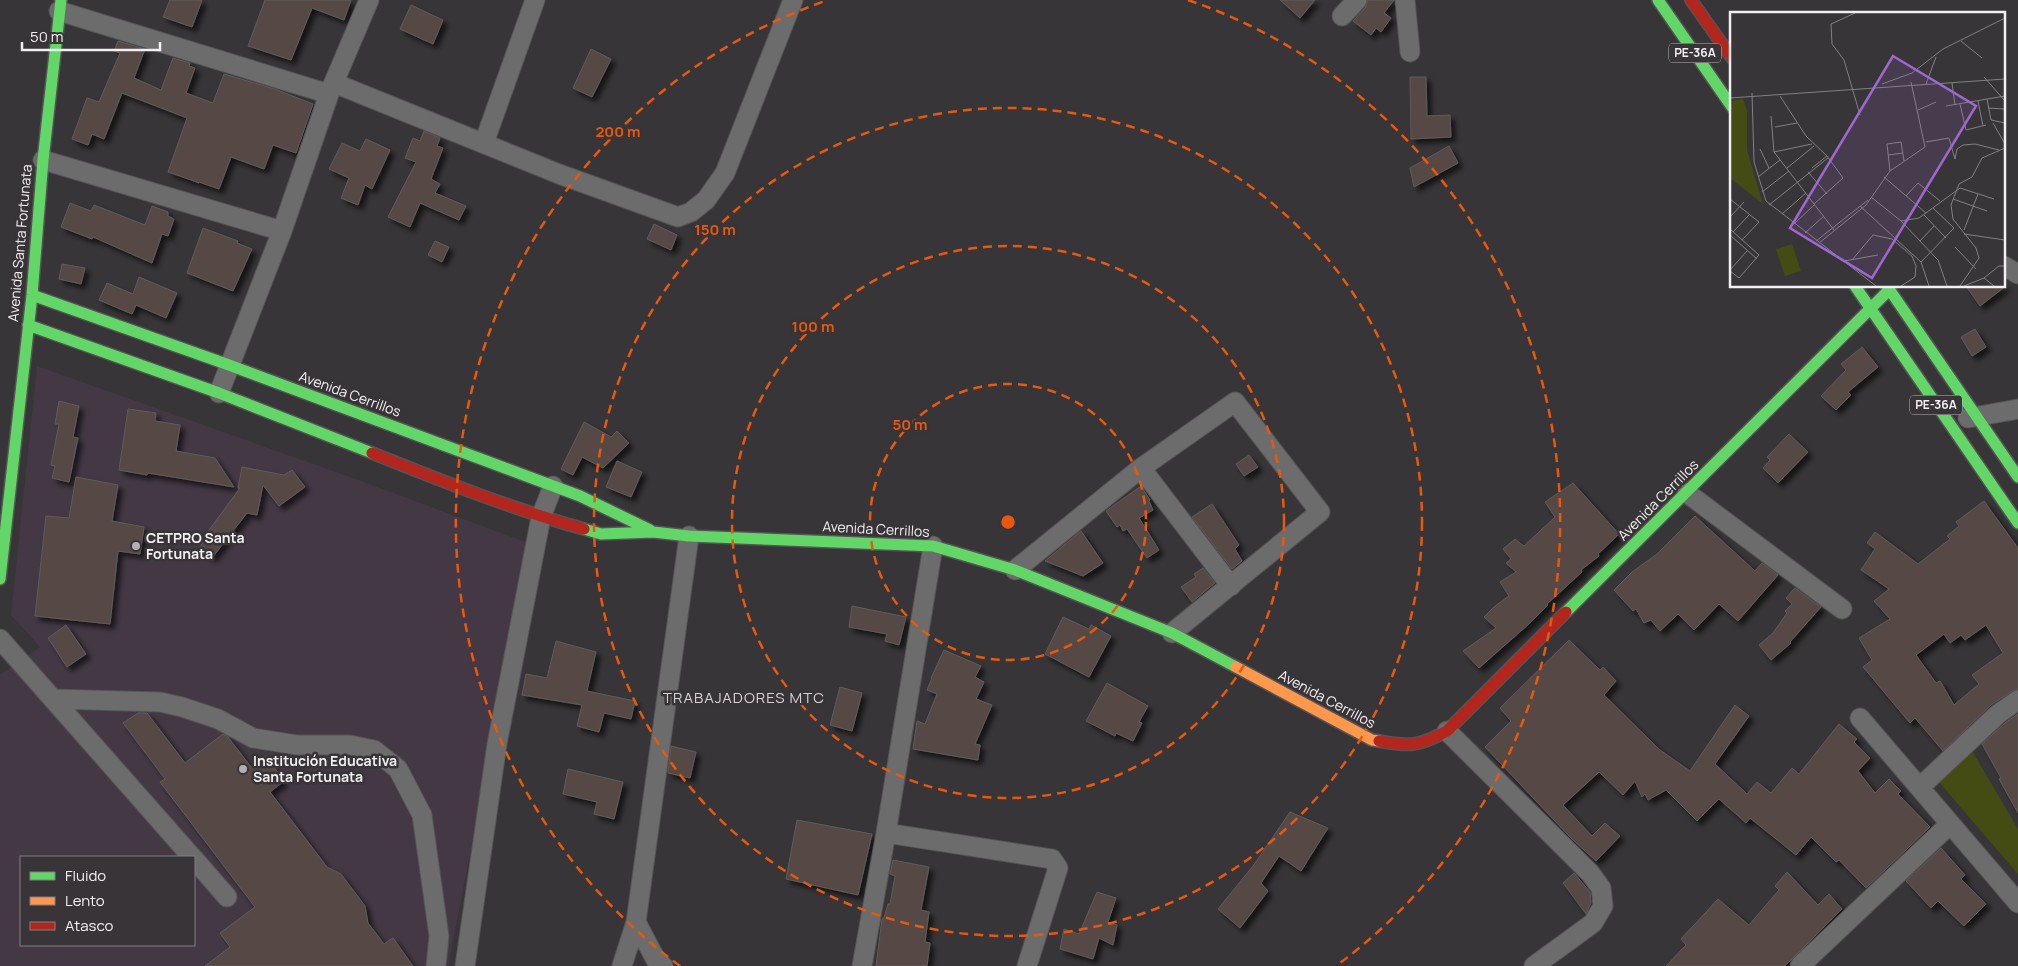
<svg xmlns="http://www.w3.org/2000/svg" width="2018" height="966" font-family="Manrope,sans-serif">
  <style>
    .education { fill: #433844; fill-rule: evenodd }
    .green { fill: #444c13 }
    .building { fill: #564a45; stroke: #5e5c5c; fill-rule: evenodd; filter: url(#shadow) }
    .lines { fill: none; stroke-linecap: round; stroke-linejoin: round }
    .street-casing { stroke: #555355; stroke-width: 21 }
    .fast-casing { stroke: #555355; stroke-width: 14 }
    .slow-casing { stroke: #555355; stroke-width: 14 }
    .jam-casing { stroke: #555355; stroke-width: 14 }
    .street { stroke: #6d6c6c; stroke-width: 19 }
    .fast { stroke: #63d668; stroke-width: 11 }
    .slow { stroke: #ff974d; stroke-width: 11 }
    .jam { stroke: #b3261e; stroke-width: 11 }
    .ring { fill: none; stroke: #e8590c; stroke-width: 2.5; stroke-dasharray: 9 6 }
    .poi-dot { fill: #b1afb1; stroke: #383438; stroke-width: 2 }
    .labels { text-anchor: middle; stroke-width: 5; stroke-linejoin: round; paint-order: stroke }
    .shield { fill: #383438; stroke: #bbb8bb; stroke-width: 1 }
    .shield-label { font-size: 12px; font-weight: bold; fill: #f3f0f3 }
    .street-label { font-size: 14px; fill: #f3f0f3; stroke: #383438 }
    .poi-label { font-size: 14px; font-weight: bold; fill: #f3f0f3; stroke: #383438; text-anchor: start }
    .neighbourhood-label { font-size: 15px; letter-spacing: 1px; fill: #d7d2d8; stroke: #383438 }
    .inset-road { fill: none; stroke: #828082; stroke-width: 1 }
    .view { fill: #9f67cf; fill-opacity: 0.15; stroke: #9f67cf; stroke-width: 2.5 }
    .inset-edge { fill: none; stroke: #f3f0f3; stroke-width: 2.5 }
    .centre { fill: #e8590c; stroke: #383438; stroke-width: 2.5 }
    .ring-label { font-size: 15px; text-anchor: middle; font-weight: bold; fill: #e8590c; stroke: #383438; stroke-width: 5; stroke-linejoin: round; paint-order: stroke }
  </style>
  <defs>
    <filter id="shadow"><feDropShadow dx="4.5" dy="4.5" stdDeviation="2.5" flood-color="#0009"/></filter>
  </defs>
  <rect width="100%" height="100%" fill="#373537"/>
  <path class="education" d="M37,366L353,478L531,544L448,966H0V675L40,647L11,615ZM21,857H194V945H21Z"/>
  <path class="green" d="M1971,749L2018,829V874L1938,781Z"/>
  <path class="building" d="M170,0H202L192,27L163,17Z
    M265,0H351L344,20L312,8L291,60L248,46Z
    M1280,0H1315L1300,18Z
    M1368,0H1394L1384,13L1391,18L1381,32L1376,28L1371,35L1353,21L1365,8Z
    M411,5L443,20L433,44L400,29Z
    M118,41L145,49L134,78L161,90L173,58L190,63L189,66L195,68L186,93L213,103L224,74L275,89L313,104L296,153L273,145L264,169L231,157L219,189L199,182V183L191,180L168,172L187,118L122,93L104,139L92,134L88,145L72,139L87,98L99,102L120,53L114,51Z
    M591,49L611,59L592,97L573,88Z
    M1410,77H1426L1427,116L1450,115L1451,137L1411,139Z
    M424,131L440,138L437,146L443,148L431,179L440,184L435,193L466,206L459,220L420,203L410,227L388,217L416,162L405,158L413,138L420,141Z
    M366,139L390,150L372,189L365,185L358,205L341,198L349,178L329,169L342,143L360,151Z
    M1449,146L1458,163L1414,187L1410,168Z
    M70,203L91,211L94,205L145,225L152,206L168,212V216L174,219L168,236L162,234L152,263L93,237L92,239L61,227Z
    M654,224L677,235L671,250L647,239Z
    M203,228L238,241L237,243L252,249L233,291L187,273Z
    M435,241L449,247L442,262L428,255Z
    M62,264L85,268L81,284L59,279Z
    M139,277L177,293L166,318L136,305L132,314L99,300L107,283L133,294Z
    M1966,286H2006L1980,306Z
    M1975,329L1986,347L1972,356L1961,337Z
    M1862,347L1878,367L1848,392L1851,395L1836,410L1821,396L1846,370L1841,364Z
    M59,401L79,406L73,437L78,438L69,482L52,478L55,466L51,465L59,424H55Z
    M128,409L156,413L155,421L180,425L176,451L215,458L234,487L148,473L147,475L119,470Z
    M584,422L611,437L617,431L629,443L603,468L582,457L573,475L561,469Z
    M1789,434L1808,452L1778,483L1763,468L1770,460L1767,457Z
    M1249,455L1258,467L1244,476L1236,464Z
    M617,461L642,472L631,497L606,487Z
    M242,467L284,475L292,470L305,487L279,506L263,485L257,515L247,513L212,558L199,548L206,538L204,537L240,488H238Z
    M76,477L118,485L112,521L144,527L140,554L118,551L110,624L35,616L46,516L69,518Z
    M1573,483L1619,534L1598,554L1599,556L1581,570L1582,572L1547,604L1548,605L1530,623L1479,668L1463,651L1496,628L1484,617L1495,606L1509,596L1500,582L1516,572L1506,563L1511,559L1503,549L1515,539L1524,546L1555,517L1545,502Z
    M1141,486L1150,500L1149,501L1153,510L1139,518L1159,550L1147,558L1127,529L1123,531L1120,525L1117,527L1106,511Z
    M1984,501L2018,548V689L2012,691L1991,705L1943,751L1915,718L1910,723L1863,667L1872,660L1859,638L1890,619L1874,601L1889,589L1861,570L1875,549L1867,543L1875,532L1918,564L1950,539L1947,536L1959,526L1956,522ZM1986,625L2003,653L1972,675L1979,684L1954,705L1940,681L1936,683L1916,655L1944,634L1950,643L1961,635L1965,640Z
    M1212,504L1239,545L1235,549L1242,561L1232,569L1192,517Z
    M1695,516L1755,571L1762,563L1778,575L1738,621L1719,604L1694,630L1678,614L1660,631L1651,620L1644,623L1636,609L1633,611L1614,590L1632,572L1657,554Z
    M1081,531L1103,563L1083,576L1045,561Z
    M1203,568L1215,583L1192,602L1181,587L1196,577L1194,574Z
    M1795,588L1821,607L1790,642L1791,643L1771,660L1759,645L1773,633L1787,613L1785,611L1792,604L1786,598Z
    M852,606L906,617L899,645L885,641L887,634L849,627Z
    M1063,617L1089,629L1091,625L1111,636L1089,677L1045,654Z
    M66,625L86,654L67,667L48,638Z
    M1569,640L1600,670L1603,667L1616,681L1604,695L1660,750L1690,771L1735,705L1749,716L1715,764L1747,794L1757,782L1771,793L1792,768L1799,774L1839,724L1857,739L1854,742L1870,758L1858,771L1875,793L1889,779L1901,791L1898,794L1930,827L1866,888L1839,860L1836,862L1811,837L1796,855L1750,818L1746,823L1719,799L1697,821L1666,790L1648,800L1645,794L1642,797L1635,781L1623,795L1599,772L1563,805L1592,836L1605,823L1620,836L1596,861L1571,838L1485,747L1511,721L1500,708Z
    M556,641L596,652L587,691L635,701L631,719L604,713L599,732L577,726L582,705L522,695L526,674L547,678Z
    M944,650L981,666L975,677L984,682L976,699L992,705L975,744L980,745L978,760L913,749L917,721L925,724L937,694L927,690L932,678H931Z
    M1107,683L1148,706L1139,722L1142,723L1133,741L1116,733L1115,736L1086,721Z
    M840,687L862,693L852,731L830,725Z
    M138,713H147L185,763L223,734L228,737L251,767L266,756L284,781L270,792L327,867L341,874L365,906L368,923L384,944L393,938L413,966H205L230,947L220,933L255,907L160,782L165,779L123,723Z
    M2018,714V813L1999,779L2001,778L1982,744L2005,723Z
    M671,746L696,752L690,778L668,773Z
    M568,769L623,782L614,819L594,814L597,802L563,794Z
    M1290,812L1328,828L1301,871L1279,856L1261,883L1268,891L1240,928L1218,909L1253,866Z
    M797,820L872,834L858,895L786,879Z
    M1941,848L1965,875L1961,879L1986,904L1964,926L1938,901L1931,908L1906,881Z
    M893,860L929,867L921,910L929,912L925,942L930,943L927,966H876L882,919L884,918L888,904H890L895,876L890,874Z
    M1787,872L1818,905L1829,894L1842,909L1785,966H1666L1686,945L1681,939L1718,899L1749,925L1779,890L1775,886Z
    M1574,873L1590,892L1591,903L1586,914L1563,883Z
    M1097,892L1116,898L1108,922L1117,925L1113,945L1099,938L1093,959L1060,949L1064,929L1079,934Z"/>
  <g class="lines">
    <g class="street-casing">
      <path id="street" d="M1405,0L1410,52
        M59,11L329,94
        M1342,16L1357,0
        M334,83L559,174L678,217L691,212L706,200L725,173L793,0
        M484,143L535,0
        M43,160L282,231
        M2004,266L2018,274
        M219,393L282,231L329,94L369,0
        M1968,418L2018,409
        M1141,468L1231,586
        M1687,493L1842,609
        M1015,570L1141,468L1235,402L1320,512L1172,633
        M0,639L192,857
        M54,699L160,702L182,707L218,719L253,738L297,745H350L374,750L398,769L422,815L439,936L436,966
        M1860,718L2018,903
        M1447,731L1590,873L1601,888L1603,906L1593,923L1534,966
        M1920,787L1998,714L2018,700
        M886,833L1052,859L1058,868L1027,966
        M194,859L227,897
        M636,922L657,962L663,966
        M465,966L497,744L541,517L553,486
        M622,966L636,922L689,536
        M862,966L886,833L933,546
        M1800,966L1950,824"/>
    </g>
    <g class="fast-casing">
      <path id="fast" d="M1658,0L1732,107
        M1855,286L2018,523
        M1887,286L2018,477
        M32,295L229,365L580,496L650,530
        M28,325L219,393L372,453
        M584,529L601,534L653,532L689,536L933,546L1015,570L1172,633L1236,667
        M0,579L32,295L43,160L61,0
        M1566,612L1886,293"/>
    </g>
    <g class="slow-casing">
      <path id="slow" d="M1236,667L1372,740L1379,741"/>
    </g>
    <g class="jam-casing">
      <path id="jam" d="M1691,0L1732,58
        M372,453C442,481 512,509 584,529
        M1379,741C1411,747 1419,746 1447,731L1566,612"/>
    </g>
    <use href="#street" class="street"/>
    <use href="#fast" class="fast"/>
    <use href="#slow" class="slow"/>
    <use href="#jam" class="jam"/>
  </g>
  <g class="ring">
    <circle cx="1008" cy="522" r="138"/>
    <circle cx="1008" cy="522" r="276"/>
    <circle cx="1008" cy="522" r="414"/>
    <path d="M680 966A552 552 0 0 1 828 0M1188 0A552 552 0 0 1 1336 966"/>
  </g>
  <g class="poi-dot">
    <circle cx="136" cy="546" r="5"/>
    <circle cx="243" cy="769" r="5"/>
  </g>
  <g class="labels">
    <g class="shield">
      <rect x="1669" y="43.5" width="52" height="19" rx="4"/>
      <rect x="1910" y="395.5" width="52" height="19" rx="4"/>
    </g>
    <g class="shield-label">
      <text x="1695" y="57">PE-36A</text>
      <text x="1936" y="409">PE-36A</text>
    </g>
    <g class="street-label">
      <text transform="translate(20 243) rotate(-85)" y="5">Avenida Santa Fortunata</text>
      <text transform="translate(350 394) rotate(20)" y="5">Avenida Cerrillos</text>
      <text transform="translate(1658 500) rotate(-45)" y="5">Avenida Cerrillos</text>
      <text transform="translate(876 529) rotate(3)" y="5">Avenida Cerrillos</text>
      <text transform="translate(1327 699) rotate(28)" y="5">Avenida Cerrillos</text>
    </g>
    <g class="poi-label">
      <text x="146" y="543">CETPRO Santa<tspan x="146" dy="16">Fortunata</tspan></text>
      <text x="253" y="766">Institución Educativa<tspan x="253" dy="16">Santa Fortunata</tspan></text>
    </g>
    <g class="neighbourhood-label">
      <text x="744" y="703">TRABAJADORES MTC</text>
    </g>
  </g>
  <g transform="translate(1730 12)">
    <rect width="275" height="275" fill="#373537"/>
    <path d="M13,87L17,98V138L33,192L0,166V89ZM62,232L71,259L55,264L46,237Z" fill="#444c13"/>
    <path class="inset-road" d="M125,1L101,12L102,32L114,48L130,103M231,29L252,46M254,65L275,89M222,71L225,93M152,72L182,61L213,37L275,6M196,72L206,45M22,81L24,150L36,189L146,274M50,84L76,124L97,144L113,166L84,192M0,86L275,67M257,87L261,108L275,111M248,89L253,114M230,92L236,118L256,113M216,94L275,84M258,96L275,97M188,98L206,90M41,104L44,140L104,218M263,111L275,132M45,115L67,111M196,130L219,126L225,147L227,137L233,133L245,132L269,138M30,137L39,156M44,140L82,132M158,143L173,141M57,156L84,134M82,156L97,144M160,159L157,132L171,130L174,149M78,160L97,182M28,165L50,148M154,165L196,201M32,180L59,159M176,184L188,171L210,189M141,185L171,209L208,248L217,274M0,187L29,210L12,228M223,187L257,199M39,193L98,146M130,194L191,250L199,274M52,202L76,181M194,203L216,226M0,205L14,190M171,209L189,206L230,176L264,187M64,212L84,193M0,217L29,243L9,266L0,259M234,218L248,182M3,220L20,202M75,221L94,204M234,222L275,228M0,223L27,247M86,229L138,188M190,229L204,214M89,231L136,193L160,159L195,135L181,70M225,235L246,257M122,248L143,223L162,227L182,244L186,254L185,265L171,274M114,249L148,243M191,250L224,216L203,196M0,258L17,239M254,266L269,254H275M230,274L249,246L246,236L223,207L221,193L229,172L242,165L252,146L275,136M234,274L254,266L264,274"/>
    <path class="view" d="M163,44L246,94L142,266L60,216Z"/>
    <rect width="275" height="275" class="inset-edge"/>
  </g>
  <circle cx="1008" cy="522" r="8" class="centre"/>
  <g class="ring-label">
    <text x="618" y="137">200 m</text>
    <text x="715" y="235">150 m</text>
    <text x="813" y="332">100 m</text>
    <text x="910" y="430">50 m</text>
  </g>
  <rect x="20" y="856" width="175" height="90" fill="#383438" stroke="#837f83"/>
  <rect x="30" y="872" width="25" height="8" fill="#63d668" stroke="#837f83"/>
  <text x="65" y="881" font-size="15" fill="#f3f0f3">Fluido</text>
  <rect x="30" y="897" width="25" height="8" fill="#ff974d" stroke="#837f83"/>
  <text x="65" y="906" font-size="15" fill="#f3f0f3">Lento</text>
  <rect x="30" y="922" width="25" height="8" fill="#b3261e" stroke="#837f83"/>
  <text x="65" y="931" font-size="15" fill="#f3f0f3">Atasco</text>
  <path d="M22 42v8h138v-8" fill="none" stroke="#f3f0f3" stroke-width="2.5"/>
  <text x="30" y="42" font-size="15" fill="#f3f0f3" stroke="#383438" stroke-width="4" paint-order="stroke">50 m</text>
</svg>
